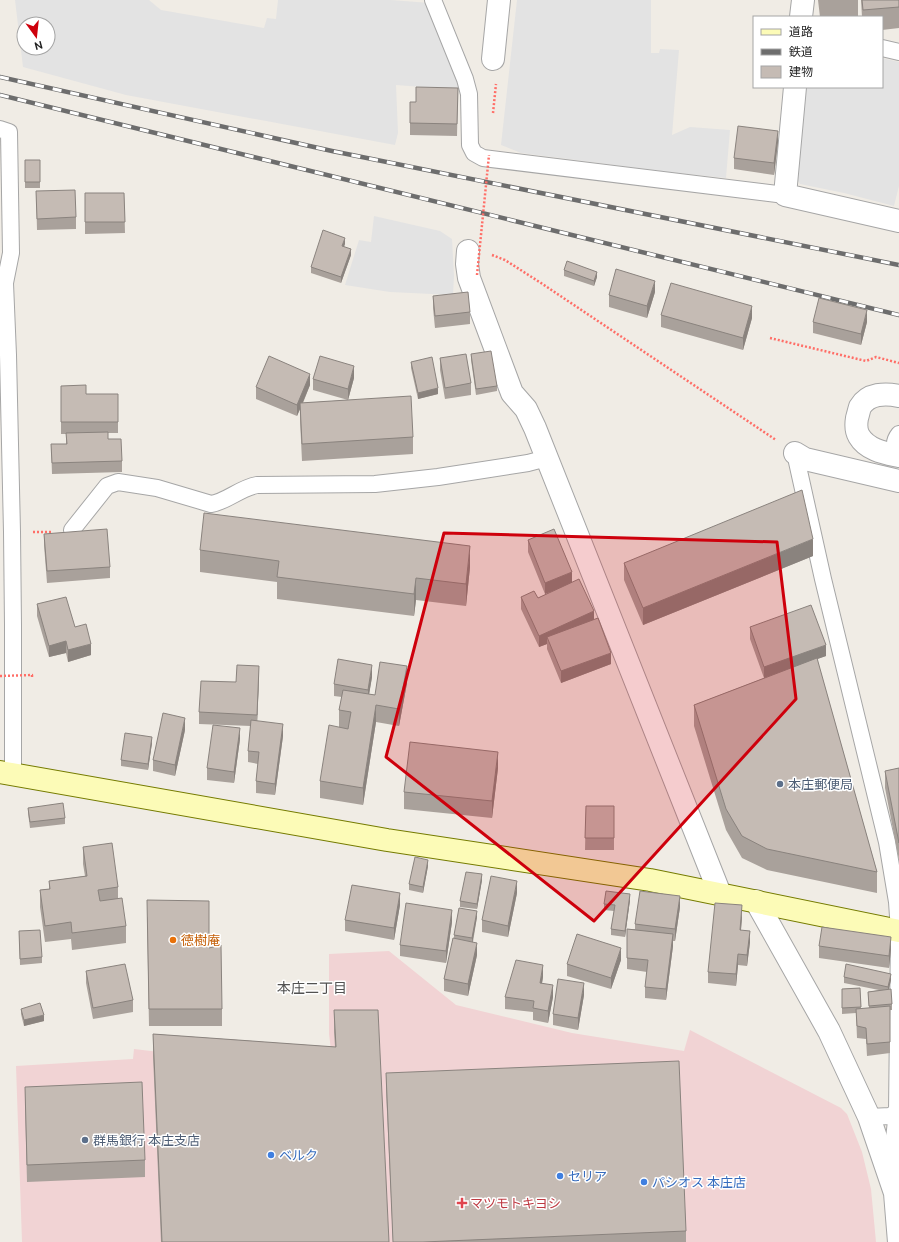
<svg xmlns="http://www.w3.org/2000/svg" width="899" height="1242" font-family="Ubuntu,'Noto Sans JP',sans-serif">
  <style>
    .commercial { fill: #f1d3d4 }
    .parking { fill: #e3e3e3; fill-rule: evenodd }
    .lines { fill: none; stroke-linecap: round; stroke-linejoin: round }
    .lane-casing { stroke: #a6a6a6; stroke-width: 18 }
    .street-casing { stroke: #a6a6a6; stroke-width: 24 }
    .secondary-casing { stroke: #757b01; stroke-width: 24 }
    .path { stroke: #ff6e67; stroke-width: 2.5; stroke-dasharray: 2 2; stroke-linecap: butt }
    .lane { stroke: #fff; stroke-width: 16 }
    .street { stroke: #fff; stroke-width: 22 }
    .secondary { stroke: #fcfbb7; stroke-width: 22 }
    .rail-casing { stroke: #6d6d6d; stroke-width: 4.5 }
    .rail { stroke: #fff; stroke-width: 3; stroke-dasharray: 9; stroke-linecap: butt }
    .path-bridge { stroke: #ff6e67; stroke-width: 2.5; stroke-dasharray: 2 2; stroke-linecap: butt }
    .wall { fill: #a9a19b }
    .shaded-wall { fill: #8a837e }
    .building { fill: #c5bbb4; stroke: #8a837e }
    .marked { fill: #ce000c; fill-opacity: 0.2; stroke: #ce000c; stroke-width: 3; stroke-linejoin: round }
    .service-dot { fill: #5c6f8a; stroke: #fff; stroke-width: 1.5 }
    .food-dot { fill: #e8710a; stroke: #fff; stroke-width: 1.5 }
    .shop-dot { fill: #3f7fe0; stroke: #fff; stroke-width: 1.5 }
    .health-dot { fill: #e0444e; stroke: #fff; stroke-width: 1.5 }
    .labels { text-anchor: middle; stroke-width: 3; stroke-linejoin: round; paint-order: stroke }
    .service-label { font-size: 13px; fill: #4e5e75; stroke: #fff; text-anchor: start }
    .food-label { font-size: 13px; fill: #c56008; stroke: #fff; text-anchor: start }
    .shop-label { font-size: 13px; fill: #366cbe; stroke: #fff; text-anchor: start }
    .health-label { font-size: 13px; fill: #be3a42; stroke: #fff; text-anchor: start }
    .neighbourhood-label { font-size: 14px; fill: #525252; stroke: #fff }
  </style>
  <rect width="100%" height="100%" fill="#f0ece5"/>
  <path class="commercial" d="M389,951L456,1005L572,1033L684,1051L690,1030L841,1108L847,1114L862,1152L871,1189L876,1242H22L16,1066L133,1059L134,1049L328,1072L333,1066L329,1034V954Z"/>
  <path class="parking" d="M15,0H149L161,10L264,28L267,18L276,19L278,0H391L430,3L461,90L396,85L398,133L395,145L126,95L23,67ZM24,24H48V48H24Z
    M517,0H651V53H659L660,49L679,50L672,135L690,127L730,130L726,178L668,172L521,153L501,145Z
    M882,58L899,62V186L894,206L844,193L800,184L798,181L802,116L804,87H882Z
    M374,216L440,231L452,239L454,276L453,295L390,292L345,285L359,240L371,242Z"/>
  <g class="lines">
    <g class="lane-casing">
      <path id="lane" d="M433,0L465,79L469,94L470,145L474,153L483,158L785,195
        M882,48L899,52
        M0,129L9,132L11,253L5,283L8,355L12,532L13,625V774
        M899,434C894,440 893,448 899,454
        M795,453L823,579L887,842L897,902L899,931
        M72,530L107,486L118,482L157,488L211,504C226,502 240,488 257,485L375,484L438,477L528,463L547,458
        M869,1117L890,1116L897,1112L899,934
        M896,1189L898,1164L894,1139L897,1112"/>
    </g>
    <g class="street-casing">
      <path id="street" d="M801,17L803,0
        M493,59L499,0
        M795,87L785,195L899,221
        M468,251L467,264L469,278L512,393L526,409L535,428L720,894
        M899,396C886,393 868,393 860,407C859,410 858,415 857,418C856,424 856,431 859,436C867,450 885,453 899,456
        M795,453L805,459L899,481
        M756,901L829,1031L869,1117L895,1193L899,1242"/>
    </g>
    <g class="secondary-casing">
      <path id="secondary" d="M0,772L387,840L650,880L899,931"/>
    </g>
    <path class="path" d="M493,113L496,84
      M492,255L505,260L541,283L776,440
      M770,338L866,361L876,357L899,363
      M33,532H52"/>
    <use href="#lane" class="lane"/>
    <use href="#street" class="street"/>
    <use href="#secondary" class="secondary"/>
    <g class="rail-casing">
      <path id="rail" d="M0,77L332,151L899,265
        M0,95L899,315"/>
    </g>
    <use href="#rail" class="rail"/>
    <path class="path-bridge" d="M477,275L489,155
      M0,676L32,675V679"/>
  </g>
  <path class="wall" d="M818,0H858V17H820Z
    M861,0H899V28L882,30V17H862Z
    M458,88L457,136L410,135V102H416Z
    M778,142L774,175L734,169V158Z
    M25,160H40V188H25Z
    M36,191L76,217V229L37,230Z
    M85,193H124L125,233L85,234Z
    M345,244L344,246L351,255L341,283L311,273V267Z
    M564,270L597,277L594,286L564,276Z
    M655,292L647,318L609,307V295Z
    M433,296L470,312V324L435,328L433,308Z
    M661,315L752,318L743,350L661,327Z
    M813,322H867L861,345L813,333Z
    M471,354L497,386V391L476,395L471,360Z
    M440,358L471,383V395L445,399L440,370Z
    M411,362L438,394L418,399L411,368Z
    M354,378L348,400L413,437V454L302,461L300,420V409L297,416L256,399V387L310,385L303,403L348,400L313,390V379Z
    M61,386L86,394H118V433H108V439L122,461V472L52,474L51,444H66V434H61Z
    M44,534L110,567V578L47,583L44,545Z
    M528,540L572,583L594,620L611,664L561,683L547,649V644L539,647L521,609V597L538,598L555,590L545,594L528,552Z
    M200,550L470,567L466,606L416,600L414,616L277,599V582L200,572Z
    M813,556L643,625L624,580V563Z
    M37,604L75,627L91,655L68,662L66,653L49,657L37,616Z
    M750,627L826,656L817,659L877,872V893L767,870L742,858L726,830L694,726V705L764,678L750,639Z
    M372,677L369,694L375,695L407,683L399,726L376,722L363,805L320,798V781L339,727V710L342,697L334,696V684Z
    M259,678L257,721L283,736L275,795L256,793V781L258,764L248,762V751L251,726L199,724V712L236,682Z
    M185,730L175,776L153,771V760Z
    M240,739L234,783L207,780V768Z
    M152,743L148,770L121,766V760Z
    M498,768L492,818L404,809V792Z
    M899,768V860L885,788V771Z
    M586,806H614V850H585Z
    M28,808L65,818V824L30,828L28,813Z
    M83,847L118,887V899L126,926V943L72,950L71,939L45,942L40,907V890L49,889V881L85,876L83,864Z
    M428,866L423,893L409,890V884Z
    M482,880L477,909L460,907V901Z
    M517,893L508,937L482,932V920Z
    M630,900L625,937L611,935V929L614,911L604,910V904Z
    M400,905L394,940L345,931V920Z
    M680,907L675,941H673V946L666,1000L645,998V987L647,972L627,969V929H635V924Z
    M147,917L209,948L222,1009V1026H149Z
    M477,917L473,942L477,955L468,996L444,991V979L454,938V935Z
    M742,917L741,930L750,942L747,966L738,965L736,986L708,983V972Z
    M452,922L446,963L400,956V945Z
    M19,931L42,957V963L20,965Z
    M819,946L891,949L889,968L819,958Z
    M621,960L611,989L567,976V964Z
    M86,971L133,1000V1012L93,1019L86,983Z
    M543,977L542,983L553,997L548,1023L533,1020V1012L505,1009V997Z
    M844,977L891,980L889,989L892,1004V1010H890V1053L867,1056L866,1039L857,1038L856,1013L842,1014V989L860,988L861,1009L869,1008L868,992L879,990L844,983Z
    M584,995L578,1030L553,1025V1014Z
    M21,1009L44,1021L24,1026L21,1014Z
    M334,1010L389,1242H161L153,1056V1034L335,1047L334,1032Z
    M386,1073L686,1231V1242H393L386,1090Z
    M25,1087L145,1160V1177L27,1182L25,1103Z"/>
  <path class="shaded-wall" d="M778,131V142L774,175V163Z
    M345,238V244L342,252V246Z
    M351,249V255L341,283V277Z
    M597,272V277L594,286V281Z
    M655,281V292L647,318V306Z
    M752,306V318L743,350V338Z
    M867,310V322L861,345V334Z
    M354,366V378L348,400V389Z
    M310,374V385L300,409V403V409L297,416V405Z
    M438,388V394L418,399V393Z
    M813,539V556L643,625V608Z
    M470,546V567L466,606V584Z
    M572,572V584L545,594V583Z
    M416,578V600L414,616V594Z
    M594,611V622L547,637V644L539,647V636Z
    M66,641V653L49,657V646Z
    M91,644V655L68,662V650Z
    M826,645V656L764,678V667Z
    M611,653V664L561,683V671Z
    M372,665V677L368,701V690Z
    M259,666V678L257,726V715Z
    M407,666V683L399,726V709Z
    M376,705V722L363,805V788Z
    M185,718V730L175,776V765Z
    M283,724V736L275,795V784Z
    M240,728V739L234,783V772Z
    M152,737V743L148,770V764Z
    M498,752V768L492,818V801Z
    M428,860V866L423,893V887Z
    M482,874V880L477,909V904Z
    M517,881V893L508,937V926Z
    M400,893V905L394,940V928Z
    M630,894V900L625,937V931Z
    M680,896V907L675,941V929Z
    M742,905V917L740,941V930Z
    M452,910V922L446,963V951Z
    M477,911V917L472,944V938Z
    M750,931V942L747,966V955Z
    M673,934V946L666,1000V989Z
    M891,937V949L889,968V956Z
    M477,943V955L468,996V984Z
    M621,948V960L611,989V978Z
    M738,954V965L736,986V974Z
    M543,965V977L540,995V983Z
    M891,974V980L888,992V987Z
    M584,983V995L578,1030V1018Z
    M553,985V997L548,1023V1011Z
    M44,1015V1021L24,1026V1020Z"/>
  <path class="building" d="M862,0H899V7L863,10Z
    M416,87L458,88L457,124L410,123V102H416Z
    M738,126L778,131L774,163L734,158Z
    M25,160H40V182H25Z
    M75,190L76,217L37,219L36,191Z
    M85,193H124L125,222H85Z
    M323,230L345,238L342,246L351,249L341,277L311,267Z
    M567,261L597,272L594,281L564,270Z
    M616,269L655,281L647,306L609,295Z
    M671,283L752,306L743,338L661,315Z
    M468,292L470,312L435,316L433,296Z
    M819,298L867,310L861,334L813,322Z
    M491,351L497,386L476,389L471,354Z
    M466,354L471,383L445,388L440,358Z
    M269,356L310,374L297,405L256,387Z
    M320,356L354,366L348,389L313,379Z
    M432,357L438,388L418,393L411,362Z
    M86,385V394H118V422H61V386Z
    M411,396L413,437L302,444L300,403Z
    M108,432V439H121L122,461L52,463L51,444H67L66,433Z
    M802,490L813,539L643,608L624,563Z
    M204,513L470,546L466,584L416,578L414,594L277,577L279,561L200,550Z
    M107,529L110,567L47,571L44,534Z
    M554,529L572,572L545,583L528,540Z
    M579,579L594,611L539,636L521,597L534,591L538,598Z
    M66,597L75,627L86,624L91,644L68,650L66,641L49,646L37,604Z
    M811,605L826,645L764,667L750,627Z
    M598,618L611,653L561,671L547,637Z
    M817,658L877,872L767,849L742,836L726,809L694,705Z
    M338,659L372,665L368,690L334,684Z
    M380,662L407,666L399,709L376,705L363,788L320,781L329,725L348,729L351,712L339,710L343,690L375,695Z
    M237,665L259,666L257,715L199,712L201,681L236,682Z
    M163,713L185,718L175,765L153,760Z
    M251,720L283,724L275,784L256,781L259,752L248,751Z
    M213,725L240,728L234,772L207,768Z
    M125,733L152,737L148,764L121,760Z
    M410,742L498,752L492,801L404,792Z
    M899,768V843L885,771Z
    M63,803L65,818L30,822L28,808Z
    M586,806H614V838H585Z
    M112,843L118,887L98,890L100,901L122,898L126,926L72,933L71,922L45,926L40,890L50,889L49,881L87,876L83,847Z
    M415,857L428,860L423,887L409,884Z
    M466,872L482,874L477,904L460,901Z
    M491,876L517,881L508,926L482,920Z
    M352,885L400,893L394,928L345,920Z
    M606,891L630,894L625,931L611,929L615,905L604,904Z
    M640,891L680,896L675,929L635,924Z
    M147,900L209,901V948L221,945L222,1009H149Z
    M406,903L452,910L446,951L400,945Z
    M715,903L742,905L740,930L750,931L747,955L738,954L736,974L708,972Z
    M459,908L477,911L472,938L454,935Z
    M822,927L891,937L889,956L819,946Z
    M627,929L673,934L666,989L645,987L648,960L627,958Z
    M40,930L42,957L20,959L19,931Z
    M577,934L621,948L611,978L567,964Z
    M453,938L477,943L468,984L444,979Z
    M516,960L543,965L540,983L553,985L548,1011L533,1008L534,1001L505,997Z
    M125,964L133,1000L93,1008L86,971Z
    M846,964L891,974L888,987L844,977Z
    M558,979L584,983L578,1018L553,1014Z
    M860,988L861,1007L842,1008V989Z
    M891,989L892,1004L869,1006L868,992Z
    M40,1003L44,1015L24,1020L21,1009Z
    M890,1006V1042L867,1044L866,1028L857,1026L856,1009Z
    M334,1010H378L389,1242H162L153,1034L336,1047Z
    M679,1061L686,1231L423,1242H393L386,1073Z
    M142,1082L145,1160L27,1165L25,1087Z"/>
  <path class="marked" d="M444,533L777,542L796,699L594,921L386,757Z"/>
  <g class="service-dot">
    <circle cx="780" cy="784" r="4"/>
    <circle cx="85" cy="1140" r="4"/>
  </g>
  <circle class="food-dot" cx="173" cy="940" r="4"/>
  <g class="shop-dot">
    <circle cx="271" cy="1155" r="4"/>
    <circle cx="560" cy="1176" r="4"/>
    <circle cx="644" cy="1182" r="4"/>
  </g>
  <path class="health-dot" d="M460 1197h4v4h4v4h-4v4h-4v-4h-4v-4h4z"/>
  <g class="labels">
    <g class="service-label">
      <text x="788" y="789">本庄郵便局</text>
      <text x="93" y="1145">群馬銀行 本庄支店</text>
    </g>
    <g class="food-label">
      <text x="181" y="945">徳樹庵</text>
    </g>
    <g class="shop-label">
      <text x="279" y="1160">ベルク</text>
      <text x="568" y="1181">セリア</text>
      <text x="652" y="1187">パシオス 本庄店</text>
    </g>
    <g class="health-label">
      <text x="470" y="1208">マツモトキヨシ</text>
    </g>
    <g class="neighbourhood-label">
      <text x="312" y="993">本庄二丁目</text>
    </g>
  </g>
  <rect x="753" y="16" width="130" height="72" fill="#ffffff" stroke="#a5a5a5"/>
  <rect x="761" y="29" width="20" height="6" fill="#fcfbb7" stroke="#a5a5a5"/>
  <text x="789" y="36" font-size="12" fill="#1f1f1f">道路</text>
  <rect x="761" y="49" width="20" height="6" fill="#6d6d6d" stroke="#a5a5a5"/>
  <text x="789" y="56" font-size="12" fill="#1f1f1f">鉄道</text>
  <rect x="761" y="66" width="20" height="12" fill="#c5bbb4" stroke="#a5a5a5"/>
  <text x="789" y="76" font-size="12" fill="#1f1f1f">建物</text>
  <g transform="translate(36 36) rotate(165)"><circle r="19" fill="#ffffff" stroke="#a5a5a5"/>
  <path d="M0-3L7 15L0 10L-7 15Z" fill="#ce000c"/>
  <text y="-6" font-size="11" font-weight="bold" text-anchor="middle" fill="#1f1f1f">N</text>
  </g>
</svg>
